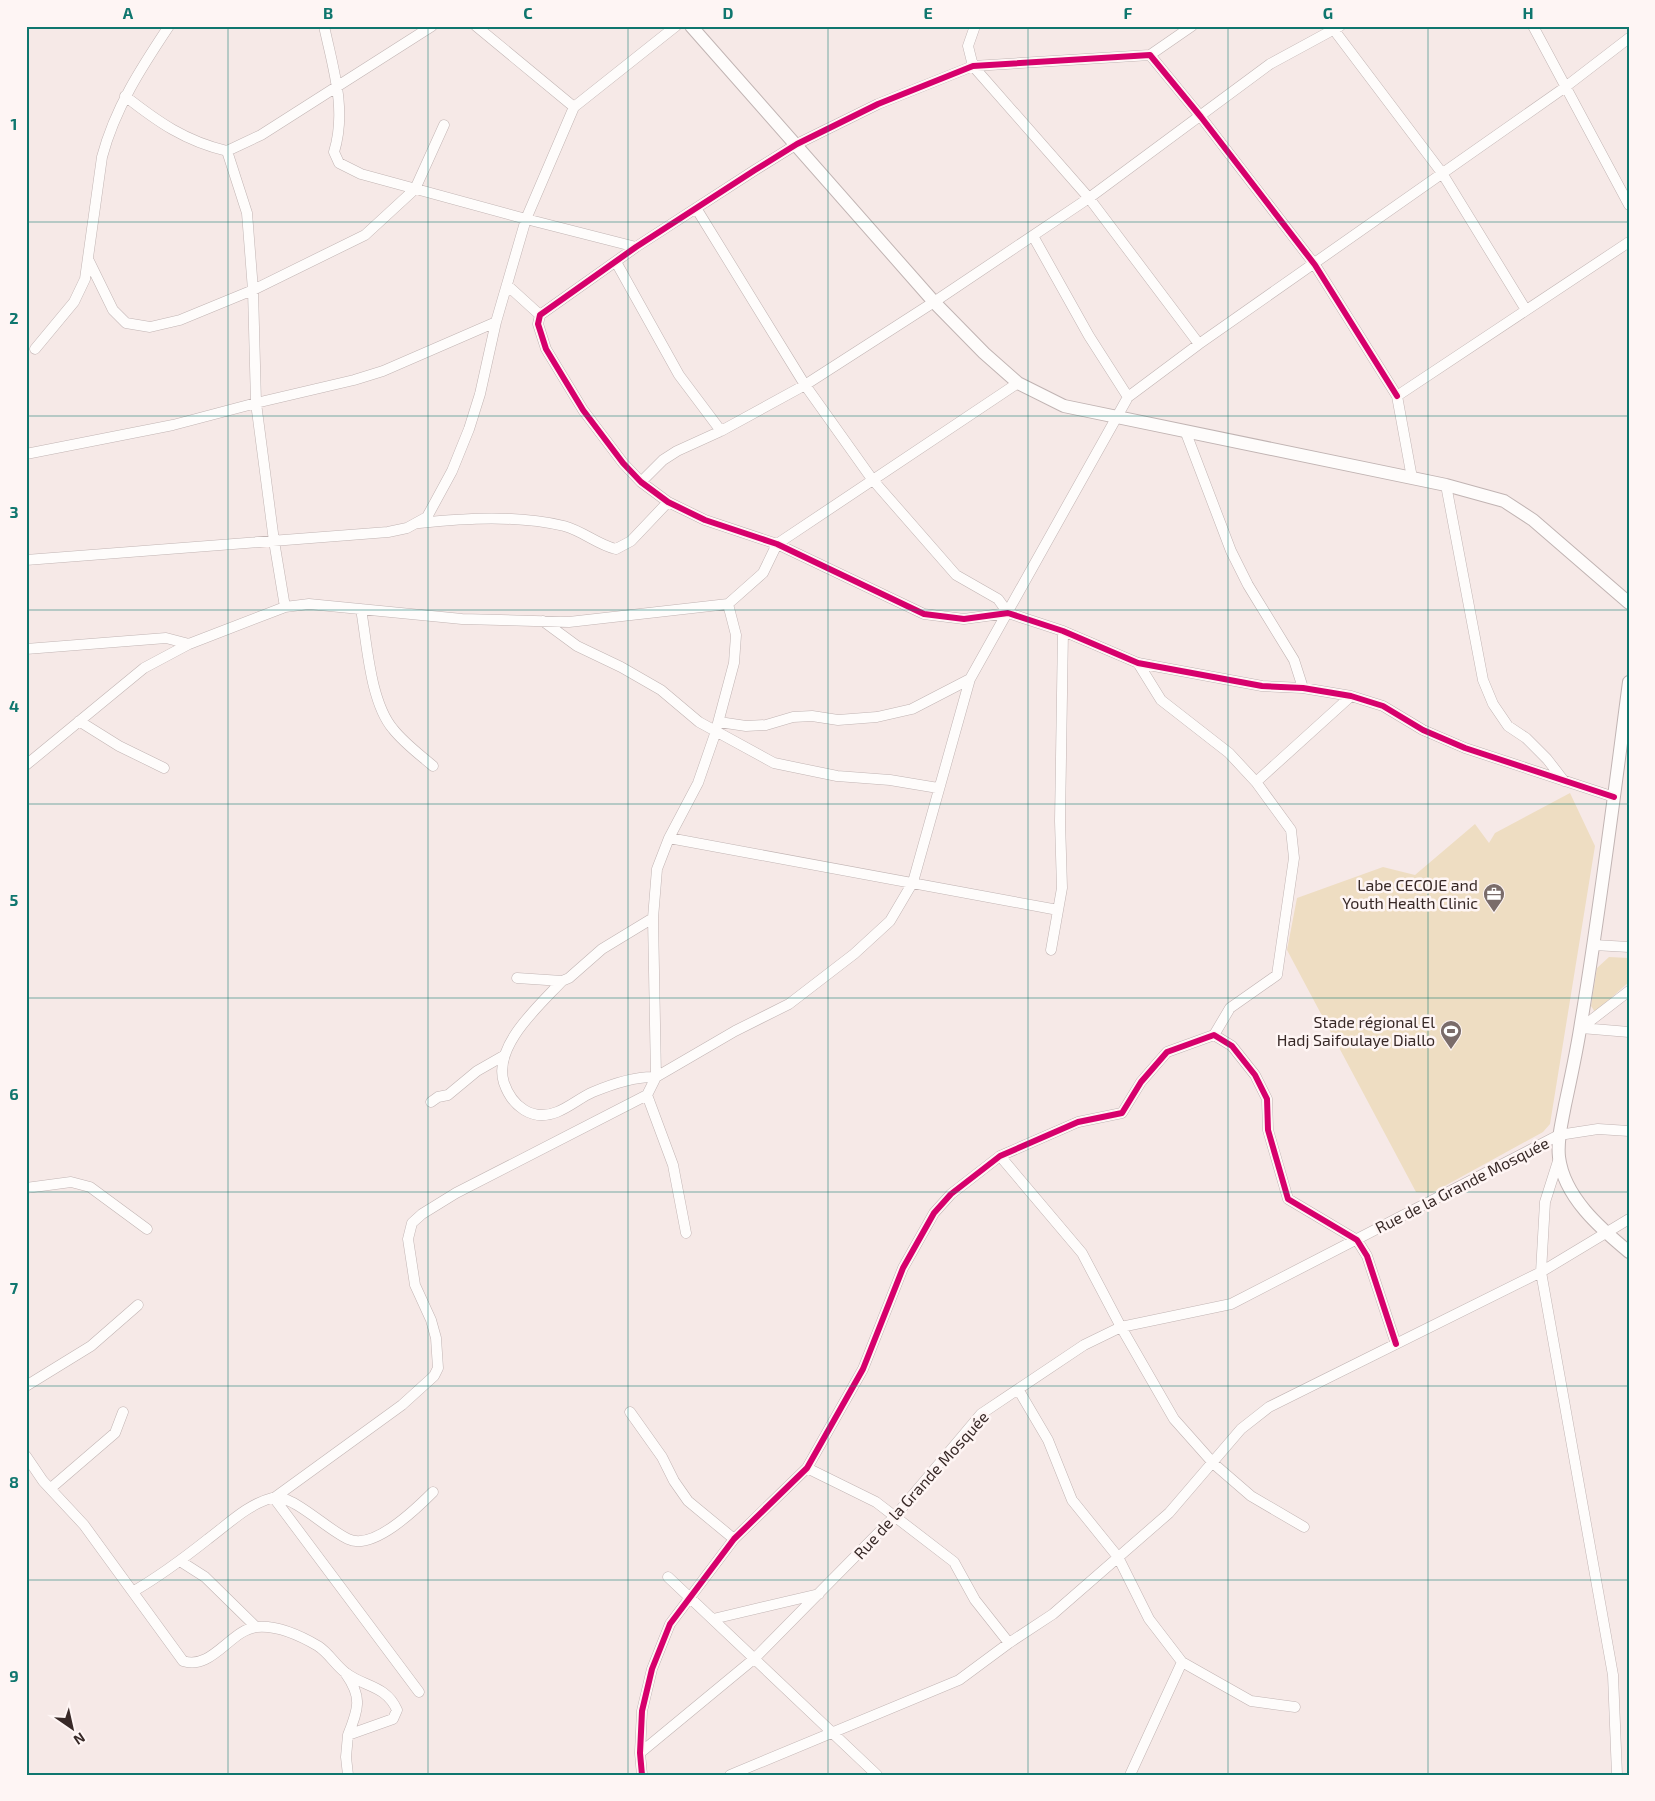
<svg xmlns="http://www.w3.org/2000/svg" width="1655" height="1801" font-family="'Exo 2',sans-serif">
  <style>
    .green { fill: #eeddc2 }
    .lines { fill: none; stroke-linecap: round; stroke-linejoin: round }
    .minor-casing { stroke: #c1b4b3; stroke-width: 11 }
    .tertiary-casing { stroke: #c1b4b3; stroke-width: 14 }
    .minor { stroke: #fefcfb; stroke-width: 10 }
    .tertiary { stroke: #fefcfb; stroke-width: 12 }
    .cycleway-casing { stroke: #fef5f4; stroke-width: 9 }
    .cycleway { stroke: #d6006c; stroke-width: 6 }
    .grid { fill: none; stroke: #0f766e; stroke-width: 1; stroke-opacity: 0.55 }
    .labels { text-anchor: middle; stroke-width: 5; stroke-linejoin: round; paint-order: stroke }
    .poi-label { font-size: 16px; fill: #382927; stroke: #fef5f4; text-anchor: end }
    .street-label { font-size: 16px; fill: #382927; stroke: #fef5f4 }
    .neatline { fill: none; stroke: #0f766e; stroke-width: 2 }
    .grid-label { font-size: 16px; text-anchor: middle; font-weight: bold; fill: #0f766e }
  </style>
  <rect width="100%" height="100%" fill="#f6e9e7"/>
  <path class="green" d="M1570,793L1595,846L1550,1124L1543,1132L1432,1193L1416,1192L1287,950L1297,898L1383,867L1415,875L1475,824L1489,843L1495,833Z
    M1609,957L1629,958V982L1595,1012L1591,1006L1597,968Z"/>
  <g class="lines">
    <g class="minor-casing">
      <path id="minor" d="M324,26C333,68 347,110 334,152L339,163L361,174L526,219L636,247
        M476,26L574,107
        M975,26L968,46L973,66L1089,198L1199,344
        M1331,26L1442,173L1526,310
        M1533,26L1629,205
        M1150,55L1192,26
        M125,96C158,122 185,141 227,151L247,213L253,290L256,403L274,541L285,607
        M227,151L261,135L432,26
        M696,208L805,385L872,479L956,575L998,599L1008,613
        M1033,236L1089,336L1128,397
        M89,261L113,310L126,323L150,327L180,320L253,290L365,235L415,189L444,125
        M616,262L679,375L721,431
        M507,285L540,315
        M35,349L74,302L85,279L102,157C115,108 141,68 169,26
        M1397,396L1315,265L1201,117L1150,55L973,66L878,104L797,144L755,170L636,247L540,315L538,324L546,349L583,410L623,463L641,482L668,502L705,520L777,544L924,614L964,619L1008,613L1063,631L1138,663L1262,686L1303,688L1351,696L1383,706L1423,730L1465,748L1614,797
        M1186,433L1231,551L1248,585L1294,660L1303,688
        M26,454L173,425L256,403L354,380L383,371L496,322
        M1412,478L1397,396L1629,242
        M641,482L663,460L677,451L721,431L805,385L934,302L1089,198L1270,64L1340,26
        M1446,485L1483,680L1493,704L1508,726L1526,738L1547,759L1564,781
        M419,523C467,518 517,515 564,526C583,531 598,545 616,549L631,541L668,502
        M26,560L388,532L407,528L427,517L452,471L469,429L480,394L496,322L526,219L574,107L676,26
        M361,609C367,643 370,702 393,729C404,743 419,754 433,766
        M543,621L577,646L621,667L661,690L699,722L774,763L837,776L890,780L938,788
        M26,649L166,638L189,644
        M1138,663L1161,700L1229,753L1256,782L1291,830L1294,858L1277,975L1230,1008L1214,1035
        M79,721L119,746L164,768
        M719,722L746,726L766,725L793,717L812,716L838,720L877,717L912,709L970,679
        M26,765L144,668L189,644L285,607L309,604L462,619L569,622L728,604L763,573L777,544L1018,383
        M1256,782L1351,696
        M669,838L1058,910
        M1594,945L1629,947
        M1051,950L1062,888L1060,821L1063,631
        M517,978L562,981L569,978L602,949L653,918
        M562,981C540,1005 492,1046 504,1083C512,1106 532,1122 557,1112C570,1107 581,1097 593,1092C612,1084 636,1076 656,1077L653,918L657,869L669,838L698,783L715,734L734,663L736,635L728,604
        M1581,1028L1629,991
        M1581,1028L1629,1032
        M431,1102L438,1097L448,1095L477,1071L505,1055
        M1000,1156L1082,1253L1121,1327L1174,1419L1214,1464L1251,1496L1304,1527
        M1559,1158L1545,1202L1541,1272L1613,1675L1617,1775
        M26,1188L71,1182L90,1187L147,1229
        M686,1233L673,1165L647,1095L656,1077L735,1031L789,1004L854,954L890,921L913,882L970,679L1128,397L1199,344L1564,88L1629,38
        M26,1386L91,1346L138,1305
        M1018,1389L1048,1440L1072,1500L1118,1557L1149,1619L1182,1662L1251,1701L1295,1707
        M630,1412L662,1457L674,1481L688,1501L734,1539
        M26,1456L43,1481L84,1525L183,1661C212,1671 231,1629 257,1627C278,1625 301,1636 318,1646C329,1653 336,1666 346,1673C364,1687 386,1685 397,1710L393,1719L348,1735L346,1757L348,1775
        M807,1468L876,1502L954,1562L975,1600L1009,1643
        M51,1488L115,1433L123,1412
        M180,1561L205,1577L256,1627
        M668,1577L877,1775
        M134,1591C160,1576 184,1558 208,1539C227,1525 248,1504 272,1498C281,1496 290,1501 297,1505C314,1515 333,1532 348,1539C373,1551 416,1509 433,1492
        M713,1619L819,1594
        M346,1674C363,1698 358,1709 348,1735
        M419,1692L274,1498L402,1405L434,1376L438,1368L436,1338L431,1320L415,1285L408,1239L412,1223L422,1214L456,1193L647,1095
        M640,1753L755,1658L896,1515L981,1414L1084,1345L1121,1327L1231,1304L1559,1135L1598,1129L1629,1131
        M642,1775L640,1753L642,1711L652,1669L670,1624L734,1539L807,1468L863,1369L903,1268L934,1213L951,1194L1000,1156L1078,1122L1122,1113L1141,1082L1167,1052L1214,1035L1232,1046L1255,1075L1267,1099L1268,1130L1288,1199L1357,1240L1367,1256L1396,1344
        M730,1775L959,1680L1009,1643L1053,1614L1169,1513L1241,1429L1269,1407L1541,1272L1629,1219
        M1130,1775L1182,1662"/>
    </g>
    <g class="tertiary-casing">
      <path id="tertiary" d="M691,26L934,302L984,353L1018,383L1064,406L1446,485L1504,501L1533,520L1629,603
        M1629,682C1614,796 1600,910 1581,1023C1577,1050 1571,1077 1565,1105C1562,1122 1557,1139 1559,1157C1564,1197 1600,1228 1629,1252"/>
    </g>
    <use href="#minor" class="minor"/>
    <use href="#tertiary" class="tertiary"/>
    <g class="cycleway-casing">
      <path id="cycleway" d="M1397,396L1315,265L1201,117L1150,55L973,66L878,104L797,144L755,170L636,247L540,315L538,324L546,349L583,410L623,463L641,482L668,502L705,520L777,544L924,614L964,619L1008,613L1063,631L1138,663L1262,686L1303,688L1351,696L1383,706L1423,730L1465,748L1614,797
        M642,1775L640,1753L642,1711L652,1669L670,1624L734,1539L807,1468L863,1369L903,1268L934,1213L951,1194L1000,1156L1078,1122L1122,1113L1141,1082L1167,1052L1214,1035L1232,1046L1255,1075L1267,1099L1268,1130L1288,1199L1357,1240L1367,1256L1396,1344"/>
    </g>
    <use href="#cycleway" class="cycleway"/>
  </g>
  <path class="grid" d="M228,26V1775M428,26V1775M628,26V1775M828,26V1775M1028,26V1775M1228,26V1775M1428,26V1775M26,222H1629M26,416H1629M26,610H1629M26,804H1629M26,998H1629M26,1192H1629M26,1386H1629M26,1580H1629"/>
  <defs>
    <g id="office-pin" transform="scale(1.125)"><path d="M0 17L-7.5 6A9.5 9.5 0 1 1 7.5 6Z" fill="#7a6c6a" stroke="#fef5f4"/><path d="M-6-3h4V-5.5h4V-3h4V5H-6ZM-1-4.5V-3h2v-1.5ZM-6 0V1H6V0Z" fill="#fff"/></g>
    <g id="stadium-pin" transform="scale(1.125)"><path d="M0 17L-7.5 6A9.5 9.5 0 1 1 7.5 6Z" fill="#7a6c6a" stroke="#fef5f4"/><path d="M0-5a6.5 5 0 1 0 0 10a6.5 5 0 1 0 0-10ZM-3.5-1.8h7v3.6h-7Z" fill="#fff"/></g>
  </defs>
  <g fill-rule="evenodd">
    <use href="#office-pin" x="1494" y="894"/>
    <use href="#stadium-pin" x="1451" y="1031"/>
  </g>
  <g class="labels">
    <g class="poi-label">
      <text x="1478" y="891">Labe CECOJE and<tspan x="1478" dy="18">Youth Health Clinic</tspan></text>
      <text x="1435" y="1028">Stade régional El<tspan x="1435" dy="18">Hadj Saifoulaye Diallo</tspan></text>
    </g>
    <g class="street-label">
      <text transform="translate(1462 1185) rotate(-27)" y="6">Rue de la Grande Mosquée</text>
      <text transform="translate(921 1485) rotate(-48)" y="6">Rue de la Grande Mosquée</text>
    </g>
  </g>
  <rect width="1655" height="1801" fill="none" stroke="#fef5f4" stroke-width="55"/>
  <g transform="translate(72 1728) rotate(146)" stroke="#fef5f4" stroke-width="4" paint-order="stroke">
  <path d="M0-4L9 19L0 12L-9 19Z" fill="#382927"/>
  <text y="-8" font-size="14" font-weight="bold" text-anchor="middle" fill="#382927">N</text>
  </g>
  <rect x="28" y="28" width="1600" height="1746" class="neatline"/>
  <g class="grid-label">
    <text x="128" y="19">A</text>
    <text x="328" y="19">B</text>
    <text x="528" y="19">C</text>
    <text x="728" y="19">D</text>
    <text x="928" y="19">E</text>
    <text x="1128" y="19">F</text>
    <text x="1328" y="19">G</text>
    <text x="1528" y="19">H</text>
    <text x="14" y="130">1</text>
    <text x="14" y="324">2</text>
    <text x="14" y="518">3</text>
    <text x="14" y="712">4</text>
    <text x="14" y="906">5</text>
    <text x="14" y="1100">6</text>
    <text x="14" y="1294">7</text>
    <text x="14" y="1488">8</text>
    <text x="14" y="1682">9</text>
  </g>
</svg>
